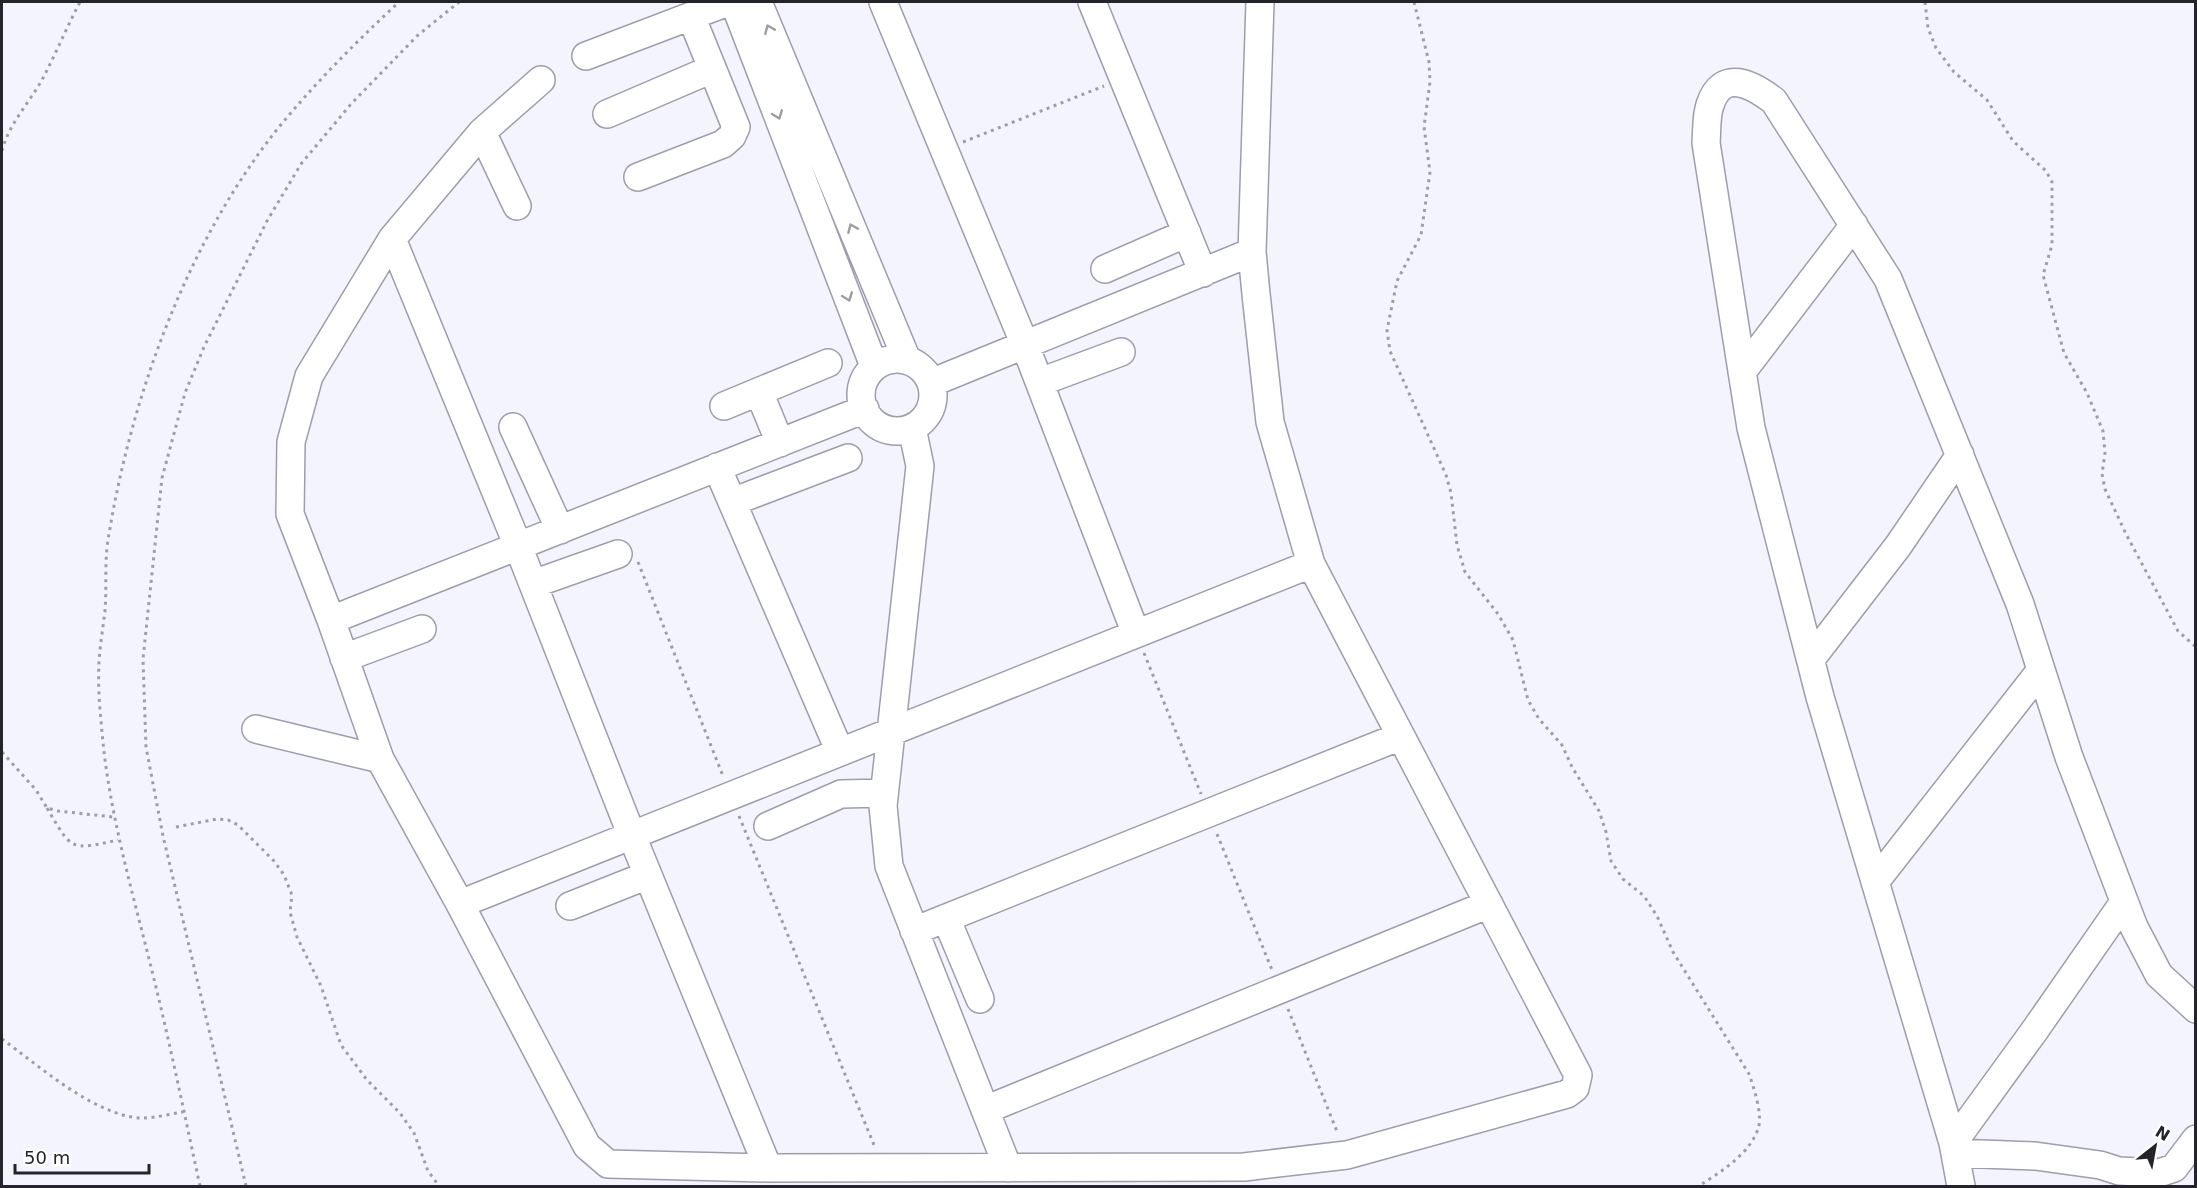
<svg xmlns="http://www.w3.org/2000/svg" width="2197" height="1188" font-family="'DejaVu Sans',sans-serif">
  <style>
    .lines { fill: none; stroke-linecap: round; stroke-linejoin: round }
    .minor-casing { stroke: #9e9dad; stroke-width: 30 }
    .path { stroke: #9f9ea7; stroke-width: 3; stroke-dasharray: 3 4.5; stroke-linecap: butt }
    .minor { stroke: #fff; stroke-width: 27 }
    .oneway { stroke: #9d9ca0 }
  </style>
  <rect width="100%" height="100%" fill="#f4f4fe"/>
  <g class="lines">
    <g class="minor-casing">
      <path id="minor" d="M734,2L874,366
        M758,2L907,360
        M883,2L1025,345L1136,634
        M1092,2L1203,273
        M586,56L728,2
        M541,80L482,132L392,239L309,376L291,442L290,514L331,620L380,759L460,904L587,1146L608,1164L768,1168L1244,1167L1347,1155L1567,1094L1575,1088L1578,1075L1311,564L1270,422L1256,294L1252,252L1260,2
        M607,114L712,69
        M482,132L517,206
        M638,177L723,144L732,136L736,127L691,16
        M392,239L518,546L632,836L768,1168
        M1105,269L1187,233
        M861 395a36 36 0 1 1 72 0a36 36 0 1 1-72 0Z
        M1742,372L1854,225
        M1040,382L1121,352
        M931,383L1252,252
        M759,392L780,443
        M724,406L828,363
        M513,427L560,530
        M912,428L920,466L883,806L889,866L1008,1168
        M717,467L840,752
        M732,502L848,458
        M533,584L618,554
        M331,620L865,409
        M344,658L422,629
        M1811,659L1898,546L1960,455
        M256,729L380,759
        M768,826L841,794L884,793
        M1875,882L2041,670
        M460,904L1311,564
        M570,906L648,875
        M946,918L980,999
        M914,931L1401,736
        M985,1110L1489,904
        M1953,1143L2035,1030L2124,902
        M1955,1153L2035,1156L2100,1165L2119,1171L2159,1173L2174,1168L2196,1139
        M1961,1186L1953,1143L1820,697L1751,428L1706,143C1707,131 1706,116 1710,105C1722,68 1752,84 1774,101L1888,279L2020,604L2069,757L2134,927L2159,975L2196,1009"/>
    </g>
    <path class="path" d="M1414,2L1429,62L1430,82L1424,127L1430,172L1421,235L1397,281L1387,330L1390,351L1446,475L1451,493L1457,545L1465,572L1498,614L1513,640L1528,700L1539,719L1562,745L1572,767L1599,811L1606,832L1611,861L1623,879L1644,896L1657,916L1673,952L1749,1074C1754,1088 1763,1115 1758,1129C1749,1155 1720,1172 1699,1186
      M1925,2L1928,28L1936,48L1954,72L1987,100L2013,141L2046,171L2052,182V245L2043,275L2064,353L2087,393L2103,431L2105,453L2102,474L2105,489L2126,534L2178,631L2196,647
      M963,142L1104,86
      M2,151C8,125 30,102 43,78C56,53 67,27 80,2
      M638,562L723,776
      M1144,653L1201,794
      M2,752L36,790L47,808L58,811L113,817
      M47,808C72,850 69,851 118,840
      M739,816L874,1145
      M176,827L217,819L228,820L238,825L274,861L284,875L292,895L290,912L297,937L321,986L341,1045L367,1080L400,1113L414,1133L428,1171L439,1186
      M1217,834L1272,970
      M1288,1009L1338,1134
      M2,1039C38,1065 96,1117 142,1118C155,1118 170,1114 183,1112
      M200,1186C185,1117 171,1048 154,979C133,893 107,808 101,720C99,701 98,681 99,662C100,645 103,628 105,611C107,585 104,559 109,534C132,395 187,244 275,132C313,85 355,43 399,2
      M246,1186L163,836L146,747L143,659L162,478L185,393L204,347L267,221L301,164L351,104L417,36L459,2"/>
    <use href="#minor" class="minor"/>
  </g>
  <defs><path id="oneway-chevron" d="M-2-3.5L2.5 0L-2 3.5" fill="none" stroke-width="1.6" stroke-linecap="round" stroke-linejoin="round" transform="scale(1.5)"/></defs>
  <g class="oneway">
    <use href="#oneway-chevron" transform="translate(769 29) rotate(-113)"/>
    <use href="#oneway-chevron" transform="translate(778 115) rotate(69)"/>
    <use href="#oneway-chevron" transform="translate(852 228) rotate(-113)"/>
    <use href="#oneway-chevron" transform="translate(848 297) rotate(69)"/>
  </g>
  <rect width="2197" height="1188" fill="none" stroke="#25242b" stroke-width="6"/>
  <g transform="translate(2155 1146) rotate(31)" stroke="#ffffff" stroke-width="4.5" paint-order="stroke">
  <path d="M0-4.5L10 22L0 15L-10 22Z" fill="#25242b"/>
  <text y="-9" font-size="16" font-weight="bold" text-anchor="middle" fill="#25242b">N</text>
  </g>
  <path d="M15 1164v9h134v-9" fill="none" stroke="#25242b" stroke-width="3"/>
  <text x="24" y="1164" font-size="18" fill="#25242b" stroke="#ffffff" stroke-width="4.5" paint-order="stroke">50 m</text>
</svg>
